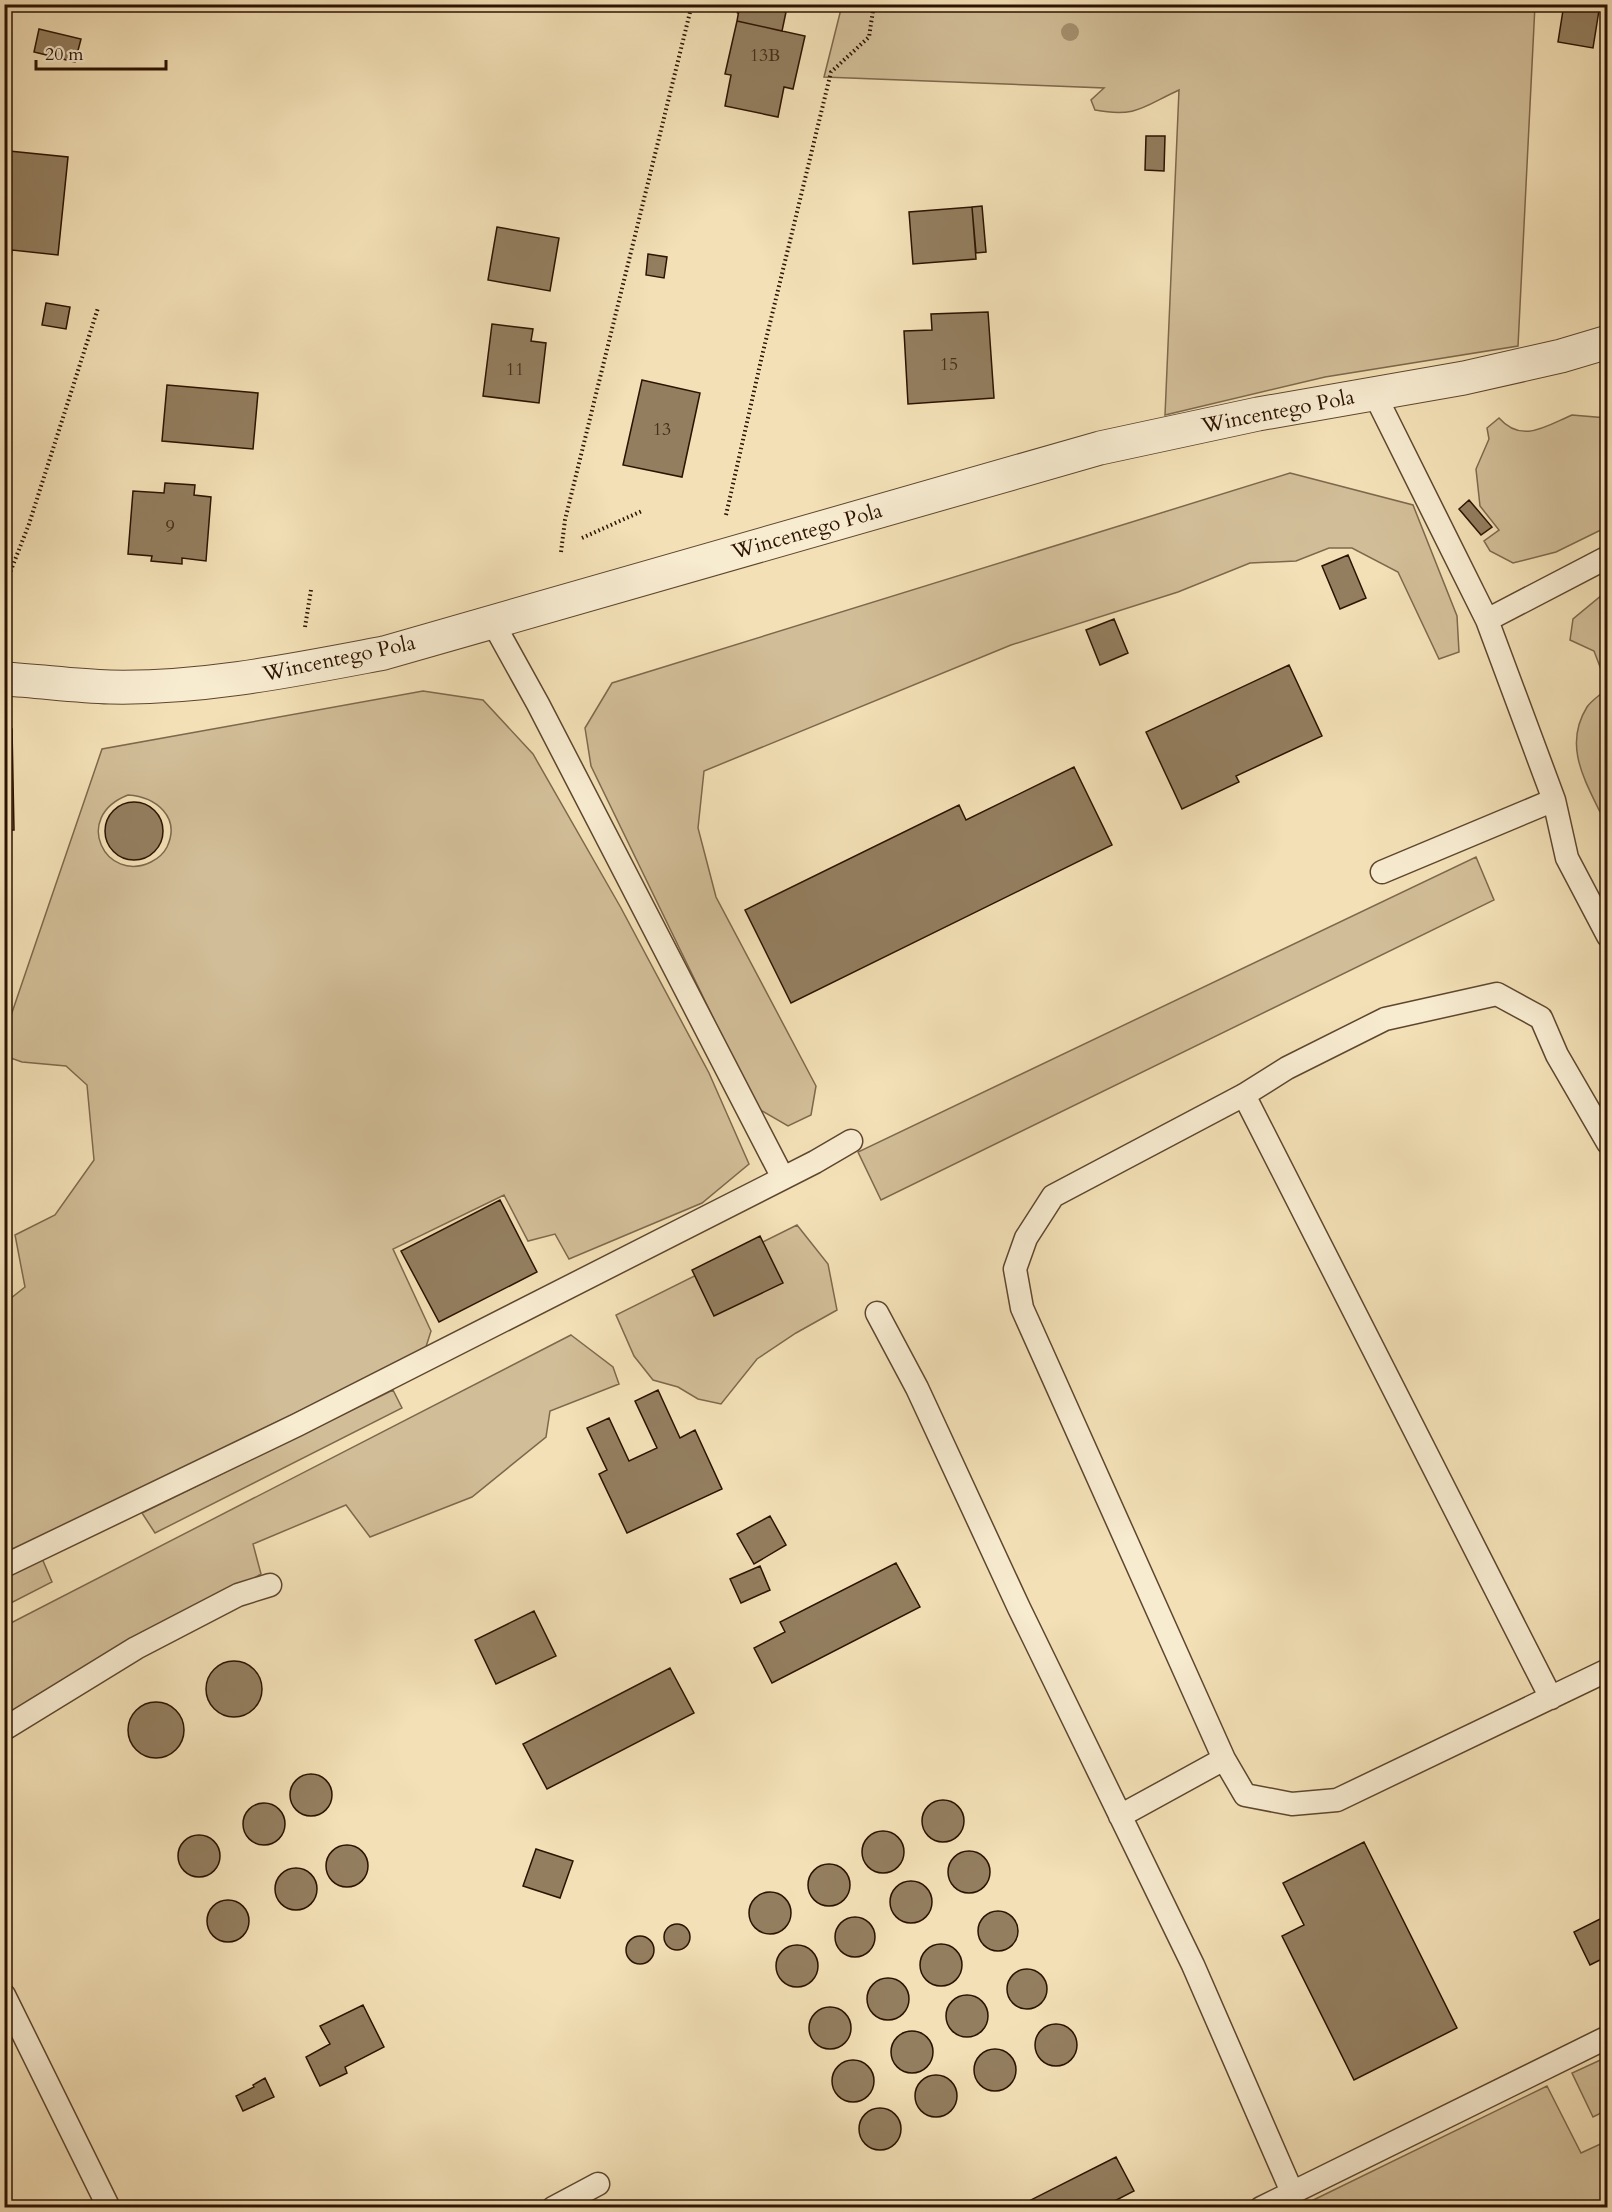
<svg xmlns="http://www.w3.org/2000/svg" width="1612" height="2212" font-family="Cardo,serif">
  <style>
    .green { fill: #d1bd97; stroke: #7e684c; stroke-width: 1.5; fill-rule: evenodd }
    .building { fill: #937e5f; stroke: #2c1300; stroke-width: 1.5 }
    .lines { fill: none; stroke-linecap: round; stroke-linejoin: round }
    .service-casing { stroke: #5e462e; stroke-width: 25 }
    .tertiary-casing { stroke: #5e462e; stroke-width: 35 }
    .path { stroke: #2c1300; stroke-width: 4; stroke-dasharray: 1.5 3; stroke-linecap: butt }
    .service { stroke: #f7ebd0; stroke-width: 22 }
    .tertiary { stroke: #f7ebd0; stroke-width: 33 }
    .tree { fill: #a5906f }
    .labels { text-anchor: middle; stroke-width: 5; stroke-linejoin: round; paint-order: stroke }
    .number-label { font-size: 18px; fill: #462e18 }
    .street-label { font-size: 21px; fill: #2c1300; stroke: #f7ebd0 }
  </style>
  <rect width="100%" height="100%" fill="#f3e0b6"/>
  <filter id="stains"><feTurbulence type="fractalNoise" baseFrequency=".00333" numOctaves="4"/><feColorMatrix values="0 0 0 0 .2 0 0 0 0 .09 0 0 0 0 .02 0 0 0 .5 -.17"/></filter>
  <radialGradient id="worn" r=".72"><stop offset=".6" stop-color="#630" stop-opacity="0"/><stop offset="1" stop-color="#630" stop-opacity=".3"/></radialGradient>
  <path class="green" d="M842,5H1535L1518,346L1325,377L1165,415L1179,90C1144,106 1137,118 1095,110L1091,100L1104,88L824,77Z
    M1572,415L1607,418V527L1556,552L1513,563L1490,551L1484,541L1499,530L1480,506L1476,469L1489,439L1487,428L1499,418C1522,444 1546,426 1572,415Z
    M1290,473L1413,505L1457,616L1459,652L1439,659L1398,572L1352,548H1329L1296,561L1250,563L1178,592L1011,645L704,771L698,828L716,897L816,1086L811,1115L788,1126L757,1108L591,766L585,728L612,683Z
    M1607,594H1608L1607,815L1600,812C1583,777 1564,744 1587,707C1591,701 1599,696 1604,691L1602,672L1594,651L1570,640L1573,619L1602,595Z
    M423,691L483,700L533,754L621,908L709,1073L749,1164L702,1203L569,1259L555,1234L528,1241L504,1195L393,1249L431,1331L425,1350L5,1554V1293L11,1298L25,1287L15,1235L55,1215L94,1160L87,1085L66,1066L22,1062L5,1056V1033L102,749ZM128,795C156,797 181,817 167,847C164,853 157,859 151,862C106,884 71,817 128,795Z
    M1476,857L1494,900L881,1200L858,1152Z
    M797,1225L828,1264L837,1310L796,1333L757,1359L721,1404L698,1399L678,1387L653,1380L634,1356L616,1315Z
    M571,1335L613,1367L619,1384L550,1411L546,1437L472,1497L370,1537L346,1505L253,1544L261,1574L5,1721V1626Z
    M393,1390L402,1408L155,1533L142,1513Z
    M41,1556L52,1582L5,1606V1574Z
    M1607,2057V2110L1593,2117L1572,2073Z
    M1547,2086L1581,2153L1607,2141V2207H1299Z"/>
  <path class="building" d="M740,4H751L786,12L782,31L737,21Z
    M1564,4H1600L1593,48L1558,42Z
    M737,21L805,36L793,89L784,87L778,117L725,106L731,75L725,74Z
    M39,29L81,39L75,62L34,52Z
    M1146,136H1165L1164,171L1145,170Z
    M9,151L68,157L58,255L12,250L10,266L4,265V183Z
    M982,206L986,252L976,253L972,207Z
    M972,207L976,259L913,264L909,212Z
    M497,227L559,238L550,291L488,280Z
    M648,254L667,257L664,278L646,275Z
    M46,303L70,307L66,329L42,325Z
    M988,312L994,398L908,404L904,331L932,330L931,314Z
    M492,324L533,329L531,341L546,343L539,403L483,396Z
    M642,380L700,393L682,477L623,465Z
    M167,385L258,393L253,449L162,441Z
    M165,483L195,485L194,495L211,497L206,561L182,558V564L151,561L152,556L128,554L133,491L164,493Z
    M1469,500L1492,527L1481,535L1459,509Z
    M1348,555L1366,598L1340,609L1322,566Z
    M1114,619L1128,653L1100,665L1086,630Z
    M1289,665L1322,736L1236,776L1239,782L1182,809L1146,732Z
    M4,729H12L14,830H4Z
    M1074,767L1112,845L791,1003L745,910L959,805L966,820Z
    M105 831a29 29 0 1 1 58 0a29 29 0 1 1-58 0Z
    M500,1200L537,1272L439,1322L401,1251Z
    M760,1236L783,1283L714,1316L692,1270Z
    M658,1390L680,1438L695,1430L722,1489L627,1533L599,1474L607,1470L587,1428L609,1418L629,1461L657,1448L635,1401Z
    M770,1516L786,1545L754,1564L737,1534Z
    M896,1563L920,1607L772,1683L754,1648L785,1632L780,1622Z
    M760,1566L770,1590L741,1603L730,1579Z
    M534,1611L556,1656L496,1684L475,1640Z
    M206 1689a28 28 0 1 1 56 0a28 28 0 1 1-56 0Z
    M670,1668L694,1713L547,1789L523,1744Z
    M128 1730a28 28 0 1 1 56 0a28 28 0 1 1-56 0Z
    M290 1795a21 21 0 1 1 42 0a21 21 0 1 1-42 0Z
    M922 1821a21 21 0 1 1 42 0a21 21 0 1 1-42 0Z
    M243 1824a21 21 0 1 1 42 0a21 21 0 1 1-42 0Z
    M862 1852a21 21 0 1 1 42 0a21 21 0 1 1-42 0Z
    M178 1856a21 21 0 1 1 42 0a21 21 0 1 1-42 0Z
    M1364,1842L1457,2028L1354,2080L1282,1936L1304,1925L1283,1883Z
    M326 1866a21 21 0 1 1 42 0a21 21 0 1 1-42 0Z
    M536,1849L573,1861L560,1898L523,1886Z
    M948 1872a21 21 0 1 1 42 0a21 21 0 1 1-42 0Z
    M808 1885a21 21 0 1 1 42 0a21 21 0 1 1-42 0Z
    M275 1889a21 21 0 1 1 42 0a21 21 0 1 1-42 0Z
    M890 1902a21 21 0 1 1 42 0a21 21 0 1 1-42 0Z
    M749 1913a21 21 0 1 1 42 0a21 21 0 1 1-42 0Z
    M207 1921a21 21 0 1 1 42 0a21 21 0 1 1-42 0Z
    M978 1931a20 20 0 1 1 40 0a20 20 0 1 1-40 0Z
    M835 1937a20 20 0 1 1 40 0a20 20 0 1 1-40 0Z
    M1602,1918L1608,1930V1956L1590,1965L1574,1932Z
    M664 1937a13 13 0 1 1 26 0a13 13 0 1 1-26 0Z
    M626 1950a14 14 0 1 1 28 0a14 14 0 1 1-28 0Z
    M920 1965a21 21 0 1 1 42 0a21 21 0 1 1-42 0Z
    M776 1966a21 21 0 1 1 42 0a21 21 0 1 1-42 0Z
    M1007 1989a20 20 0 1 1 40 0a20 20 0 1 1-40 0Z
    M867 1999a21 21 0 1 1 42 0a21 21 0 1 1-42 0Z
    M946 2016a21 21 0 1 1 42 0a21 21 0 1 1-42 0Z
    M363,2005L384,2047L345,2067L347,2073L320,2086L306,2057L330,2044L320,2026Z
    M809 2028a21 21 0 1 1 42 0a21 21 0 1 1-42 0Z
    M1035 2045a21 21 0 1 1 42 0a21 21 0 1 1-42 0Z
    M891 2052a21 21 0 1 1 42 0a21 21 0 1 1-42 0Z
    M974 2070a21 21 0 1 1 42 0a21 21 0 1 1-42 0Z
    M832 2081a21 21 0 1 1 42 0a21 21 0 1 1-42 0Z
    M915 2096a21 21 0 1 1 42 0a21 21 0 1 1-42 0Z
    M265,2078L274,2097L243,2111L236,2096L254,2087L253,2085Z
    M859 2129a21 21 0 1 1 42 0a21 21 0 1 1-42 0Z
    M1116,2157L1134,2191L1101,2208H1015Z"/>
  <g class="lines">
    <g class="service-casing">
      <path id="service" d="M1374,393L1487,620L1554,800L1567,858L1608,936
        M1487,620L1608,557
        M492,621L538,704L783,1178
        M1382,872L1554,800
        M1244,1095L1551,1698
        M1608,1143L1557,1055L1541,1018L1497,994L1385,1019L1287,1068L1244,1095L1053,1196L1026,1238L1015,1269L1022,1308L1224,1759L1245,1795L1292,1804L1337,1800L1608,1670
        M877,1313L917,1388L1019,1608L1193,1965L1292,2192
        M4,1566L297,1425L815,1162L851,1141
        M4,1729L136,1648L238,1595L270,1585
        M1120,1816L1224,1759
        M4,1995L109,2208
        M553,2208L598,2184
        M1261,2208L1608,2037"/>
    </g>
    <g class="tertiary-casing">
      <path id="tertiary" d="M4,679C40,681 75,686 110,687C202,689 294,670 384,653L1100,448L1258,414L1464,378L1561,356L1608,342"/>
    </g>
    <path class="path" d="M711,4L739,12
      M4,19L9,4
      M726,515L762,356L831,72L869,37L874,4
      M582,538L642,511
      M561,552L565,520L692,4
      M4,588L29,524L98,308
      M305,627L311,590"/>
    <use href="#service" class="service"/>
    <use href="#tertiary" class="tertiary"/>
  </g>
  <circle class="tree" cx="1070" cy="32" r="9"/>
  <g class="labels">
    <g class="number-label">
      <text x="765" y="61">13B</text>
      <text x="949" y="370">15</text>
      <text x="515" y="375">11</text>
      <text x="662" y="435">13</text>
      <text x="170" y="532">9</text>
    </g>
    <g class="street-label">
      <text transform="translate(1278 411) rotate(-11)" y="7">Wincentego Pola</text>
      <text transform="translate(807 531) rotate(-16)" y="7">Wincentego Pola</text>
      <text transform="translate(339 658) rotate(-12)" y="7">Wincentego Pola</text>
    </g>
  </g>
  <rect width="1612" height="2212" fill="none" stroke="#f3e0b6" stroke-width="24"/>
  <rect x="6" y="6" width="1600" height="2200" fill="none" stroke="#2c1300" stroke-width="3"/>
  <rect x="12" y="12" width="1588" height="2188" fill="none" stroke="#2c1300" stroke-width="1.5"/>
  <path d="M36 60v9h130v-9" fill="none" stroke="#2c1300" stroke-width="3"/>
  <text x="45" y="60" font-size="18" fill="#2c1300" stroke="#f7ebd0" stroke-width="4.5" paint-order="stroke">20 m</text>
  <rect width="100%" height="100%" filter="url(#stains)"/>
  <rect width="100%" height="100%" fill="url(#worn)"/>
</svg>
